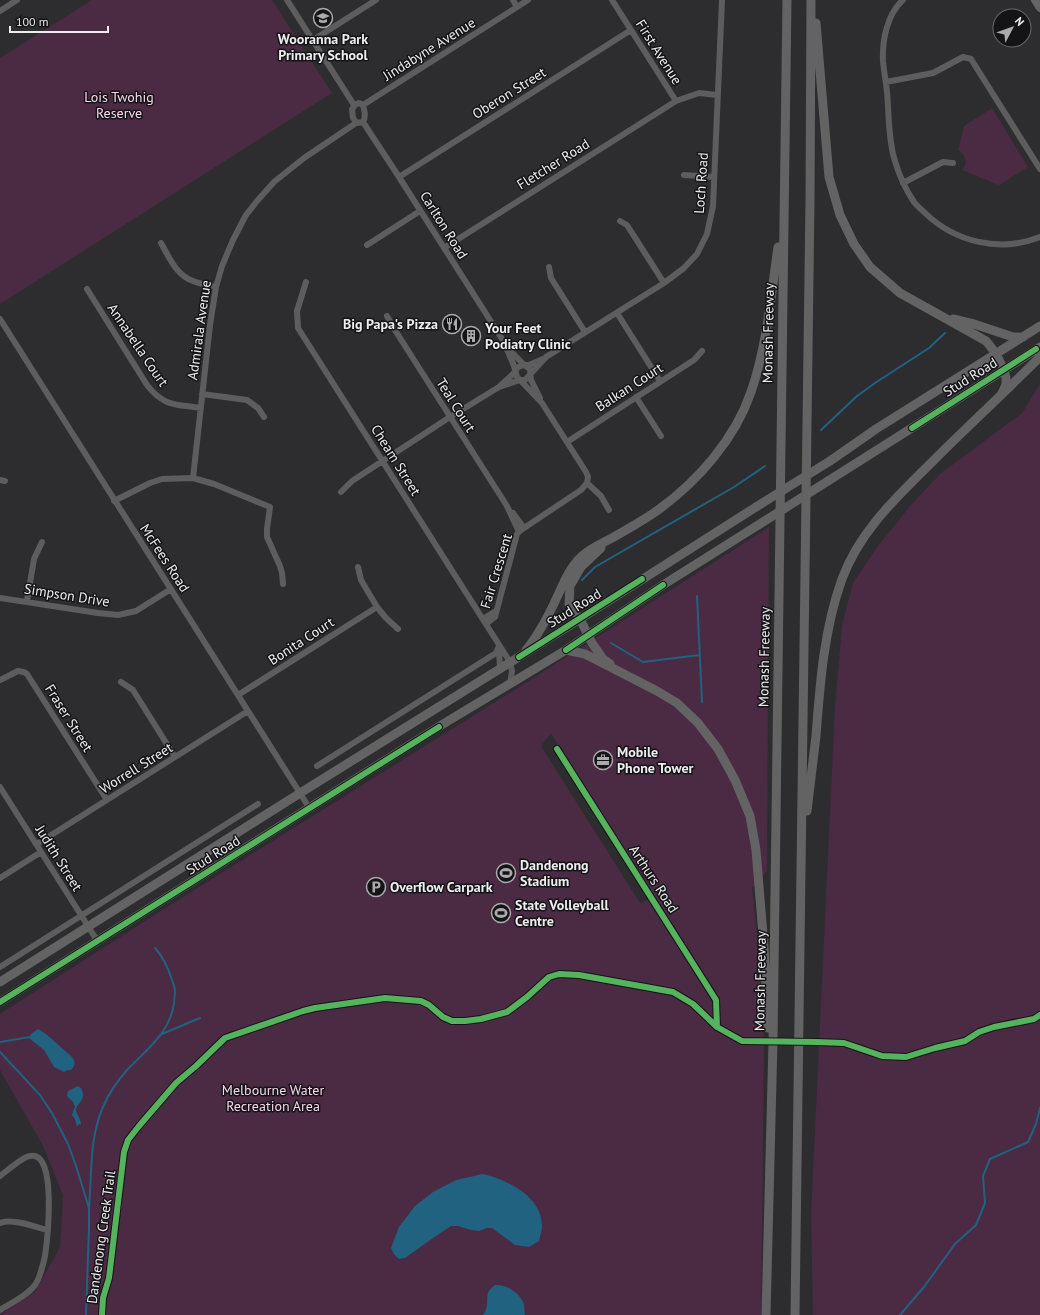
<svg xmlns="http://www.w3.org/2000/svg" width="1040" height="1315" font-family="'PT Sans',sans-serif">
  <style>
    .green { fill: #4b2a43; fill-rule: evenodd }
    .water { fill: #216281 }
    .lines { fill: none; stroke-linecap: round; stroke-linejoin: round }
    .stream { stroke: #216281; stroke-width: 2 }
    .minor { stroke: #5d5d5e; stroke-width: 6 }
    .major { stroke: #656566; stroke-width: 8 }
    .highway { stroke: #636364; stroke-width: 9 }
    .highway-bridge { stroke: #636364; stroke-width: 9 }
    .cycleway-casing { stroke: #141416; stroke-width: 8 }
    .cycleway { stroke: #56b35d; stroke-width: 6 }
    .labels { text-anchor: middle; stroke-width: 3; stroke-linejoin: round; paint-order: stroke }
    .poi-label { font-size: 14px; font-weight: bold; fill: #ededf0; stroke: #141416; text-anchor: start }
    .street-label { font-size: 14px; fill: #ededf0; stroke: #141416 }
    .park-label { font-size: 14px; fill: #f7d6ec; stroke: #141416 }
  </style>
  <rect width="100%" height="100%" fill="#2d2d2f"/>
  <path class="green" d="M92,0H272L332,93L0,304V58Z
    M992,108L1028,167L999,185L962,170C969,163 965,154 958,150L964,126Z
    M1040,384V1315H813L811,1215L835,707L842,625L853,583L875,550L910,506L940,474L1022,413Z
    M769,527L767,871L752,888C758,940 762,992 764,1044L761,1315H0L35,1292L60,1247L63,1195L42,1144L0,1070V1014L167,907L521,686ZM551,733L653,898L640,903L541,746Z"/>
  <path class="water" d="M38,1029L46,1034L72,1057C76,1062 75,1066 71,1070H68L64,1072L54,1067L44,1050L29,1038L31,1034Z
    M78,1086L81,1088C87,1101 78,1101 76,1109C75,1112 81,1119 81,1125L79,1124L77,1127L75,1119L72,1115L73,1111L75,1107L73,1102L67,1096L68,1091Z
    M483,1174C507,1180 542,1196 542,1226C542,1231 540,1236 539,1241L529,1247L515,1245L492,1228H487L479,1231L471,1230L458,1226H451L433,1238L405,1258L399,1259L394,1254L391,1248L399,1227L415,1206L433,1192L456,1180Z
    M495,1285C506,1284 518,1292 523,1302C525,1305 524,1311 525,1315H483C485,1312 486,1309 487,1306C488,1295 485,1293 495,1285Z"/>
  <g class="lines">
    <path class="stream" d="M821,430L857,396L875,383L929,348L945,333
      M582,580L595,567L734,487L765,466
      M697,596L702,702
      M611,643L643,662L700,655
      M162,1034L200,1018
      M0,1042L30,1037
      M0,1052L40,1095L52,1113L68,1144L76,1166L89,1208V1227L86,1315
      M89,1208C92,1174 89,1139 103,1107C109,1093 118,1080 128,1069C147,1049 170,1033 174,1003C174,1000 175,995 175,991C175,988 173,983 172,980C168,967 164,958 155,948
      M900,1315L924,1287L955,1244L976,1225L985,1203L983,1176L990,1159L1028,1142L1036,1124L1040,1108"/>
    <path class="minor" d="M287,0L354,105
      M513,0L517,7
      M612,0L676,101L699,93L717,95
      M903,0C887,14 882,41 883,61C884,72 886,82 887,92C889,112 888,141 895,161C899,175 906,190 914,202C917,206 921,209 925,213C955,242 1000,253 1040,237
      M0,11L17,0
      M313,40L376,0
      M886,82L933,73L963,57L971,59L1040,169
      M359,103L362,104C365,109 366,117 363,122L357,123L353,118L352,109L356,104Z
      M363,105L528,0
      M363,122L399,177L504,342L514,366L517,377L520,380H525L546,357L664,283L684,268L697,254L707,234L713,206L722,0
      M684,175L714,177
      M399,177L631,30
      M903,183L943,162L953,163
      M620,221L627,225L664,283
      M161,243C169,257 176,275 193,281C200,284 208,285 216,287
      M367,245L420,211
      M444,248L676,101
      M549,267L551,278L585,332
      M306,282L297,311L298,328L510,662L512,671L510,684
      M87,289L147,385C164,407 176,404 201,408
      M617,313L660,381
      M387,316L393,327L507,506L519,532
      M0,319L310,809
      M507,347L524,365H529L543,359
      M499,387L514,373L518,367L524,365L530,369L531,380L540,398
      M202,394L247,400L258,408L264,417
      M636,397L661,436
      M567,442L694,360L702,351
      M193,478L210,325L216,287L222,266L233,240L246,215L257,201L274,182L304,158L356,123
      M0,480L5,481
      M341,492L352,481L450,417L499,387L520,380L542,403L586,472L588,477L587,483L601,496L609,510
      M114,501L150,483L162,479L193,478L214,484L270,507L267,529V537L280,566L282,573L283,584
      M513,513L524,528
      M358,567L361,580L377,607L386,618L398,629
      M0,598L98,613L118,615L136,611L171,589
      M27,601L34,559L42,542
      M483,619L496,611
      M486,624L495,617L517,534L521,530L581,490L587,483
      M499,649L500,669
      M0,680L18,671L24,672L27,674L107,800
      M121,682L133,690L175,757
      M238,695L377,607
      M317,766L496,653L499,646
      M0,787L98,942
      M37,844L248,711
      M0,878L41,852
      M0,967L258,804
      M0,1176C7,1171 22,1157 30,1156C58,1150 47,1242 45,1256C43,1265 40,1278 35,1285C27,1296 11,1303 0,1310
      M0,1223C12,1218 35,1227 48,1230"/>
    <path class="major" d="M1035,0L1040,8"/>
    <path class="highway" d="M816,23L829,177L840,215L854,244L870,267L900,293L986,341C994,350 1008,372 1006,384C1005,387 1004,390 1002,393
      M953,319L974,324L1013,337H1023
      M830,461L876,429L1040,326
      M828,481L1040,347
      M601,548L581,567L570,586L569,604L580,619L592,643L603,659L610,664
      M526,650C540,633 549,615 558,595C564,582 570,567 581,557C590,548 601,544 612,538C628,529 644,520 658,510C698,481 735,439 751,392C767,346 771,295 778,247
      M566,650L585,654L657,691L677,703L698,723L718,749L735,780L750,816L756,850L764,947L768,1028
      M807,811C810,786 813,761 816,736C820,683 824,629 842,579C860,530 898,496 934,460C969,425 1005,392 1040,357
      M0,982L313,785L580,619L756,507
      M0,1002L448,721L566,650L663,585L755,527
      M766,1315L773,1042L787,0
      M795,1315L810,202L811,0"/>
    <path class="highway-bridge" d="M756,507L830,461
      M755,527L828,481"/>
    <g class="cycleway-casing">
      <path id="cycleway" d="M912,428L1036,349
        M566,650L663,585
        M519,657L642,579
        M557,749L716,1000L717,1027
        M0,1002L439,727
        M102,1315L103,1298L109,1278L124,1152L128,1140L139,1126L176,1083L196,1066L225,1038L303,1011L315,1008L385,998L421,1001L429,1005L443,1017L452,1021H465L481,1019L507,1012L527,997L549,977L559,974L579,975L673,992L693,1004L717,1027L742,1041L816,1042L844,1043L882,1056L906,1057L935,1048L965,1041L979,1032L994,1027L1034,1019L1040,1015"/>
    </g>
    <use href="#cycleway" class="cycleway"/>
  </g>
  <defs>
    <g id="school-ring" transform="scale(1)"><circle r="9.5" fill="#141416" stroke="#aaaaac" stroke-width="1.5"/><path d="M0-5L7-2L0 1L-7-2ZM-4 1L0 2.5L4 1V4Q0 6-4 4Z" fill="#aaaaac"/></g>
    <g id="restaurant-ring" transform="scale(1)"><circle r="9.5" fill="#141416" stroke="#aaaaac" stroke-width="1.5"/><path d="M-5-6h1v4h1v-4h1v4h1v-4h1v5L-1.5 .5V6h-2V.5L-5-1ZM5-6V6H3V1.5H1.5Q1.5-4 5-6Z" fill="#aaaaac"/></g>
    <g id="building-ring" transform="scale(1)"><circle r="9.5" fill="#141416" stroke="#aaaaac" stroke-width="1.5"/><path d="M-4-6H4V6H1V3H-1V6H-4ZM-2.5-4.3h1.7v1.8h-1.7ZM.8-4.3h1.7v1.8H.8ZM-2.5-1h1.7V.8h-1.7ZM.8-1h1.7V.8H.8Z" fill="#aaaaac"/></g>
    <g id="office-ring" transform="scale(1)"><circle r="9.5" fill="#141416" stroke="#aaaaac" stroke-width="1.5"/><path d="M-6-3h4V-5.5h4V-3h4V5H-6ZM-1-4.5V-3h2v-1.5ZM-6 0V1H6V0Z" fill="#aaaaac"/></g>
    <g id="stadium-ring" transform="scale(1)"><circle r="9.5" fill="#141416" stroke="#aaaaac" stroke-width="1.5"/><path d="M0-5a6.5 5 0 1 0 0 10a6.5 5 0 1 0 0-10ZM-3.5-1.8h7v3.6h-7Z" fill="#aaaaac"/></g>
    <g id="parking-ring" transform="scale(1)"><circle r="9.5" fill="#141416" stroke="#aaaaac" stroke-width="1.5"/><path d="M-3.5-5.5H1a3.5 3.5 0 0 1 0 7H-1V5.5H-3.5ZM-1-3.4V-.6H.8a1.4 1.4 0 0 0 0-2.8Z" fill="#aaaaac"/></g>
  </defs>
  <g fill-rule="evenodd">
    <use href="#school-ring" x="323" y="18"/>
    <use href="#restaurant-ring" x="452" y="324"/>
    <use href="#building-ring" x="471" y="336"/>
    <use href="#office-ring" x="603" y="760"/>
    <use href="#stadium-ring" x="506" y="873"/>
    <use href="#parking-ring" x="376" y="887"/>
    <use href="#stadium-ring" x="501" y="913"/>
  </g>
  <g class="labels">
    <g class="poi-label">
      <text x="323" y="44" text-anchor="middle">Wooranna Park<tspan x="323" dy="16">Primary School</tspan></text>
      <text x="438" y="329" text-anchor="end">Big Papa's Pizza</text>
      <text x="485" y="333">Your Feet<tspan x="485" dy="16">Podiatry Clinic</tspan></text>
      <text x="617" y="757">Mobile<tspan x="617" dy="16">Phone Tower</tspan></text>
      <text x="520" y="870">Dandenong<tspan x="520" dy="16">Stadium</tspan></text>
      <text x="390" y="892">Overflow Carpark</text>
      <text x="515" y="910">State Volleyball<tspan x="515" dy="16">Centre</tspan></text>
    </g>
    <g class="street-label">
      <text transform="translate(429 49) rotate(-32)" y="5">Jindabyne Avenue</text>
      <text transform="translate(659 52) rotate(58)" y="5">First Avenue</text>
      <text transform="translate(509 93) rotate(-32)" y="5">Oberon Street</text>
      <text transform="translate(553 164) rotate(-32)" y="5">Fletcher Road</text>
      <text transform="translate(701 183) rotate(-86)" y="5">Loch Road</text>
      <text transform="translate(444 225) rotate(58)" y="5">Carlton Road</text>
      <text transform="translate(199 330) rotate(-82)" y="5">Admirala Avenue</text>
      <text transform="translate(768 333) rotate(-89)" y="5">Monash Freeway</text>
      <text transform="translate(138 345) rotate(56)" y="5">Annabella Court</text>
      <text transform="translate(970 377) rotate(-32)" y="5">Stud Road</text>
      <text transform="translate(629 387) rotate(-33)" y="5">Balkan Court</text>
      <text transform="translate(456 405) rotate(58)" y="5">Teal Court</text>
      <text transform="translate(396 460) rotate(58)" y="5">Cheam Street</text>
      <text transform="translate(165 558) rotate(57)" y="5">McFees Road</text>
      <text transform="translate(496 571) rotate(-73)" y="5">Fair Crescent</text>
      <text transform="translate(67 595) rotate(9)" y="5">Simpson Drive</text>
      <text transform="translate(574 608) rotate(-32)" y="5">Stud Road</text>
      <text transform="translate(301 641) rotate(-33)" y="5">Bonita Court</text>
      <text transform="translate(764 657) rotate(-89)" y="5">Monash Freeway</text>
      <text transform="translate(69 718) rotate(58)" y="5">Fraser Street</text>
      <text transform="translate(136 768) rotate(-32)" y="5">Worrell Street</text>
      <text transform="translate(213 855) rotate(-32)" y="5">Stud Road</text>
      <text transform="translate(59 858) rotate(58)" y="5">Judith Street</text>
      <text transform="translate(654 879) rotate(57)" y="5">Arthurs Road</text>
      <text transform="translate(760 981) rotate(-89)" y="5">Monash Freeway</text>
      <text transform="translate(101 1237) rotate(-82)" y="5">Dandenong Creek Trail</text>
    </g>
    <g class="park-label">
      <text x="119" y="102">Lois Twohig<tspan x="119" dy="16">Reserve</tspan></text>
      <text x="273" y="1095">Melbourne Water<tspan x="273" dy="16">Recreation Area</tspan></text>
    </g>
  </g>
  <g transform="translate(1012 28) rotate(49)"><circle r="19" fill="#141416" stroke="#6b6b6d"/>
  <path d="M0-3L7 15L0 10L-7 15Z" fill="#aaaaac"/>
  <text y="-6" font-size="11" font-weight="bold" text-anchor="middle" fill="#ededf0">N</text>
  </g>
  <path d="M10 26v6h98v-6" fill="none" stroke="#ededf0" stroke-width="2"/>
  <text x="16" y="26" font-size="12" fill="#ededf0" stroke="#141416" stroke-width="3" paint-order="stroke">100 m</text>
</svg>
